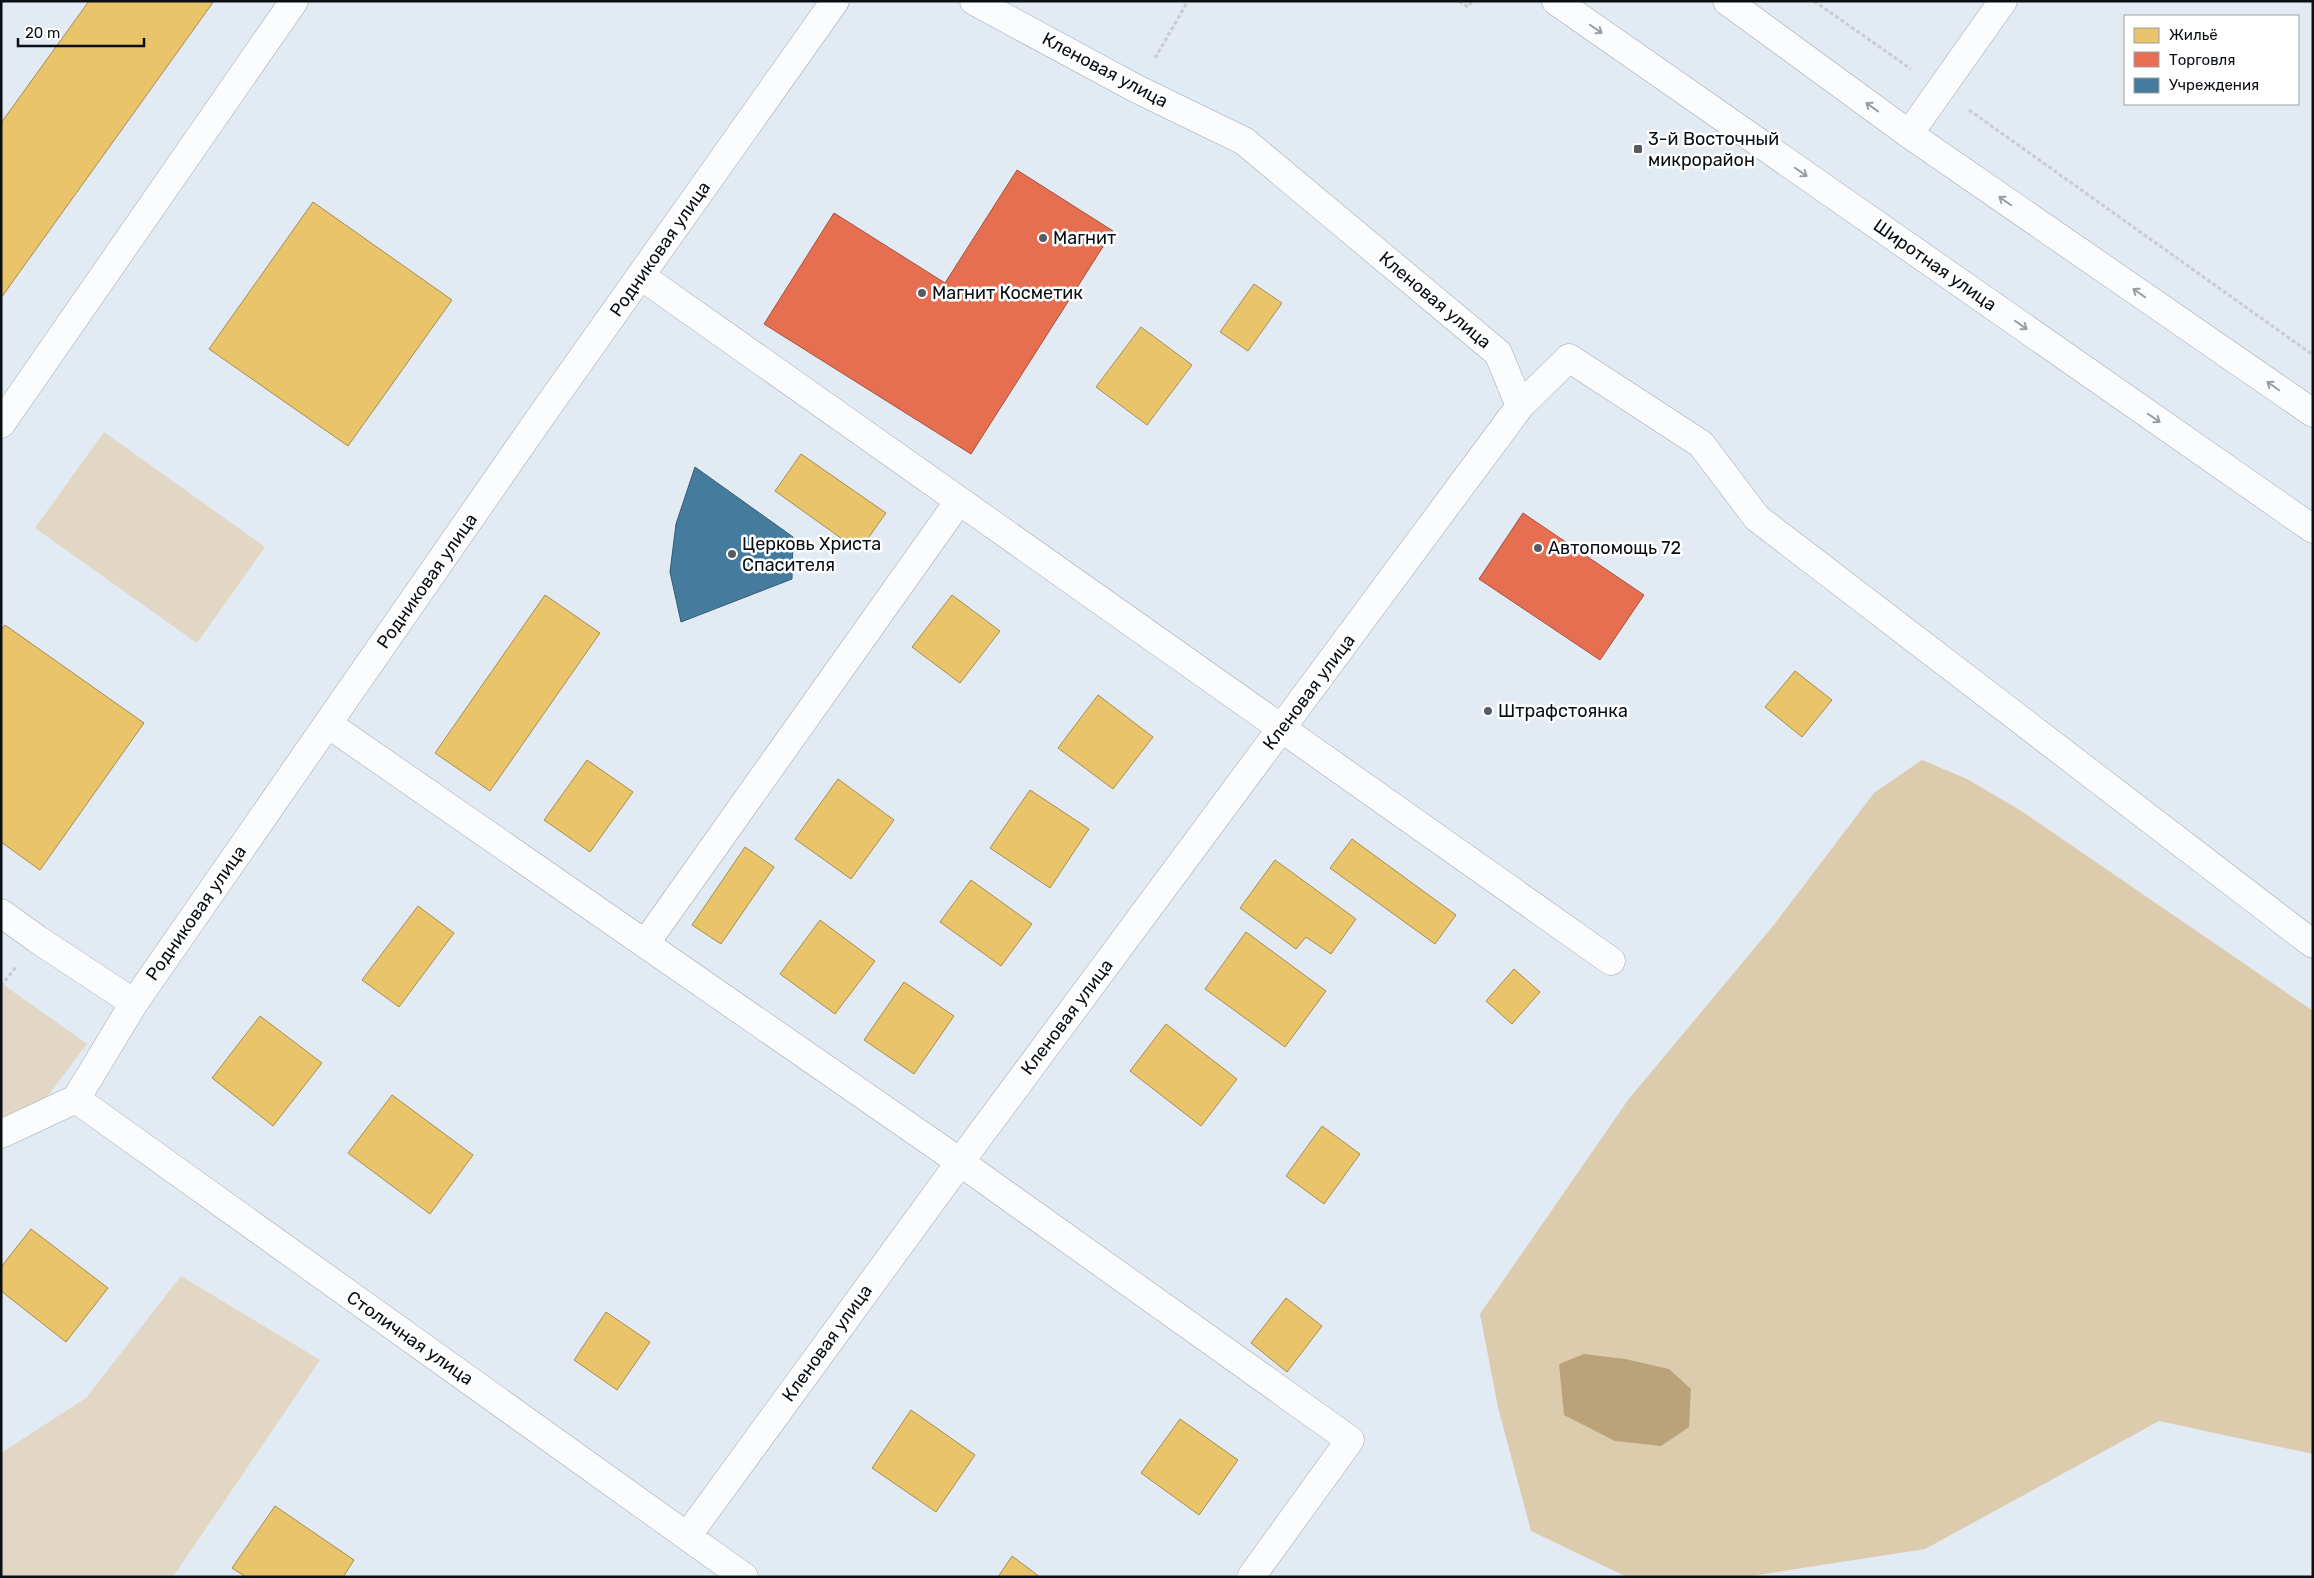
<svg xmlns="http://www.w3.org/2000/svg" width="2314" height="1578" font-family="Rubik,sans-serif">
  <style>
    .green { fill: #e1d7c4 }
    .forest { fill: #dccbac }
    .water { fill: #baa37a }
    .homes { fill: #e9c46a; stroke: #a68e50 }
    .shops { fill: #e76f51; stroke: #a5523f }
    .public { fill: #457b9d; stroke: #335b74 }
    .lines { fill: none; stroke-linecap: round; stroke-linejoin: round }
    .minor-casing { stroke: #a3a9af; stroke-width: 29 }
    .major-casing { stroke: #a3a9af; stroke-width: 29 }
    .path { stroke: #caccce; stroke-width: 3; stroke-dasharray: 4 2.5; stroke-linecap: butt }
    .minor { stroke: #fbfcfd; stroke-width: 28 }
    .major { stroke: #fbfcfd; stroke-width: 28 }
    .oneway { stroke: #9b9da0 }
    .poi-dot { fill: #565c62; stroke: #fff; stroke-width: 2 }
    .labels { text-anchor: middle; stroke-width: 5; stroke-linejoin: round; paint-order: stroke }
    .street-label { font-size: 18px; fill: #0a0f14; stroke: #fff }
    .poi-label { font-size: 18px; fill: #0a0f14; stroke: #fff; text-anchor: start }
  </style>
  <rect width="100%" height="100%" fill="#e2eaf3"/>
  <path class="green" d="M104,432L265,547L197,643L35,528Z
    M1,983L87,1044L47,1097L1,1118Z
    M181,1276L320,1360L173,1577H1V1453L86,1398Z"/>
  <path class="forest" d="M1922,760L1967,779L2023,812L2313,1011V1454L2159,1421L1925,1549L1745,1577H1627L1531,1531L1498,1407L1480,1314L1628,1100L1773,926L1874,793Z"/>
  <path class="water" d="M1584,1354L1625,1359L1669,1369L1691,1389L1689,1427L1661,1446L1615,1441L1564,1415L1559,1364Z"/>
  <path class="homes" d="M89,1H214L1,298V123Z
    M313,202L452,300L348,446L209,349Z
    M1254,284L1282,303L1248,351L1220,332Z
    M1141,327L1192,365L1147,425L1096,387Z
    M801,454L886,513L859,551L775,491Z
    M545,595L600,633L490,791L435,753Z
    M952,595L1000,631L960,683L912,647Z
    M5,625L144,723L40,870L1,842V630Z
    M1795,671L1832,700L1802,737L1765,707Z
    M1098,695L1153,737L1113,789L1058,748Z
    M587,760L633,792L590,852L544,820Z
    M838,779L894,820L851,879L795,839Z
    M1030,790L1089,829L1050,888L990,848Z
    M1352,839L1456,915L1435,944L1330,868Z
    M745,847L774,867L721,944L692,925Z
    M1275,860L1356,919L1331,954L1306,937L1296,949L1240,908Z
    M971,880L1032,924L1001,966L940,922Z
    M418,906L454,933L399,1007L362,980Z
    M820,920L875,961L835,1014L780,974Z
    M1246,932L1326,991L1285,1047L1205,989Z
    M1514,969L1540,992L1512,1024L1486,1001Z
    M904,982L954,1016L914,1074L864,1040Z
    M260,1016L322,1063L273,1126L212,1078Z
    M1166,1024L1237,1079L1201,1126L1130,1071Z
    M392,1095L473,1155L430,1214L348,1153Z
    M1322,1126L1360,1154L1324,1204L1286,1176Z
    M31,1229L108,1288L66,1342L1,1291V1267Z
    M1286,1298L1322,1326L1287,1372L1251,1343Z
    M606,1312L650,1342L617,1390L574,1360Z
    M911,1410L975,1455L936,1512L872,1468Z
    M1180,1419L1238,1460L1199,1515L1141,1473Z
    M275,1506L354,1560L343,1577H246L232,1568Z
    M1012,1556L1040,1577H998Z"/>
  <path class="shops" d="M1017,170L1113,231L971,454L764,324L834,213L945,283Z
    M1523,513L1644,595L1600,660L1479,579Z"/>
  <path class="public" d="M695,467L793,537L792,579L681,622L670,572L676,524Z"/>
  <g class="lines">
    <g class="minor-casing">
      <path id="minor" d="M974,1L1137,89L1244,141L1498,353L1520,406
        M1909,134L2003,1
        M641,276L1611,961
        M1,424L294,1
        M328,724L960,1162L1350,1440L1251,1577
        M1,913L37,939L134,1003
        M645,944L959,501
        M76,1099L744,1577
        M1,1134L76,1099L134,1003L539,419L835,1
        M688,1535L960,1162L1520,406L1569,358L1701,444L1757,518L2313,944"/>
    </g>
    <g class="major-casing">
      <path id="major" d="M1556,1L2313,529
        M1727,1L1909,134L2313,413"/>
    </g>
    <path class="path" d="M1459,1L1468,7L1472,1
      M1814,1L1911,69
      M1155,58L1188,1
      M1969,110L2313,355
      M1,986L16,967"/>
    <use href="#minor" class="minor"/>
    <use href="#major" class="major"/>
  </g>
  <defs><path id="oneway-shaft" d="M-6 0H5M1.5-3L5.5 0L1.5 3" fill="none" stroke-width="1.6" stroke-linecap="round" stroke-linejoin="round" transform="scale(1.25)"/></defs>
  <g class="oneway">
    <use href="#oneway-shaft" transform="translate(1596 29) rotate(35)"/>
    <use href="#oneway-shaft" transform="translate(1872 107) rotate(-144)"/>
    <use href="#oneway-shaft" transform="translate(1801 172) rotate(35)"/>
    <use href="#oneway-shaft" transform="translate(2005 201) rotate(-145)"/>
    <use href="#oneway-shaft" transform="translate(2139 293) rotate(-145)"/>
    <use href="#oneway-shaft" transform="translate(2021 325) rotate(35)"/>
    <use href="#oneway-shaft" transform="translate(2273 386) rotate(-145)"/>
    <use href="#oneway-shaft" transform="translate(2154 418) rotate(35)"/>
  </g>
  <g class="poi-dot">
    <rect x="1633" y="144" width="10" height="10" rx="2.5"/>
    <circle cx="1043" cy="238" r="5"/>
    <circle cx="922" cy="293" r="5"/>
    <circle cx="1538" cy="548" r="5"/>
    <circle cx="732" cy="554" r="5"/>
    <circle cx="1488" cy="711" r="5"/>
  </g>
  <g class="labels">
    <g class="street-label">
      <text transform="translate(1105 70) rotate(28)" y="6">Кленовая улица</text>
      <text transform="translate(660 249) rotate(-55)" y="6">Родниковая улица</text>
      <text transform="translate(1935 265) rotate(35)" y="6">Широтная улица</text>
      <text transform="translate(1435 300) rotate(40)" y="6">Кленовая улица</text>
      <text transform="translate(427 581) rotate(-55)" y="6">Родниковая улица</text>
      <text transform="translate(1309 692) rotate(-53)" y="6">Кленовая улица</text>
      <text transform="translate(196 913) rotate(-55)" y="6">Родниковая улица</text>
      <text transform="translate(1067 1017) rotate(-53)" y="6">Кленовая улица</text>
      <text transform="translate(410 1338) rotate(35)" y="6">Столичная улица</text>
      <text transform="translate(827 1343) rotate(-54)" y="6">Кленовая улица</text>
    </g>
    <g class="poi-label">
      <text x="1648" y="145">3-й Восточный<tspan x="1648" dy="21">микрорайон</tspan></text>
      <text x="1053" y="244">Магнит</text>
      <text x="932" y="299">Магнит Косметик</text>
      <text x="742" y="550">Церковь Христа<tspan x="742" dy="21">Спасителя</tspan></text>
      <text x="1548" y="554">Автопомощь 72</text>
      <text x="1498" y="717">Штрафстоянка</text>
    </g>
  </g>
  <rect width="2314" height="1578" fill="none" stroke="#0a0f14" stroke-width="5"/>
  <rect x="2124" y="15" width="175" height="90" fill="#ffffff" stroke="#9d9fa1"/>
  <rect x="2134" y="28" width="25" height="15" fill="#e9c46a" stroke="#9d9fa1"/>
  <text x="2169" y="40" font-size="15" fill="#0a0f14">Жильё</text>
  <rect x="2134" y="52" width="25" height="15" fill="#e76f51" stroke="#9d9fa1"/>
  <text x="2169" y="65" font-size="15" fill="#0a0f14">Торговля</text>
  <rect x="2134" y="78" width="25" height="15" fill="#457b9d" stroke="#9d9fa1"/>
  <text x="2169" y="90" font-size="15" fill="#0a0f14">Учреждения</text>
  <path d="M18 38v8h126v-8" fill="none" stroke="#0a0f14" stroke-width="2.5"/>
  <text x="25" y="38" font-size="15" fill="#0a0f14" stroke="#ffffff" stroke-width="4" paint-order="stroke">20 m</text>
</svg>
